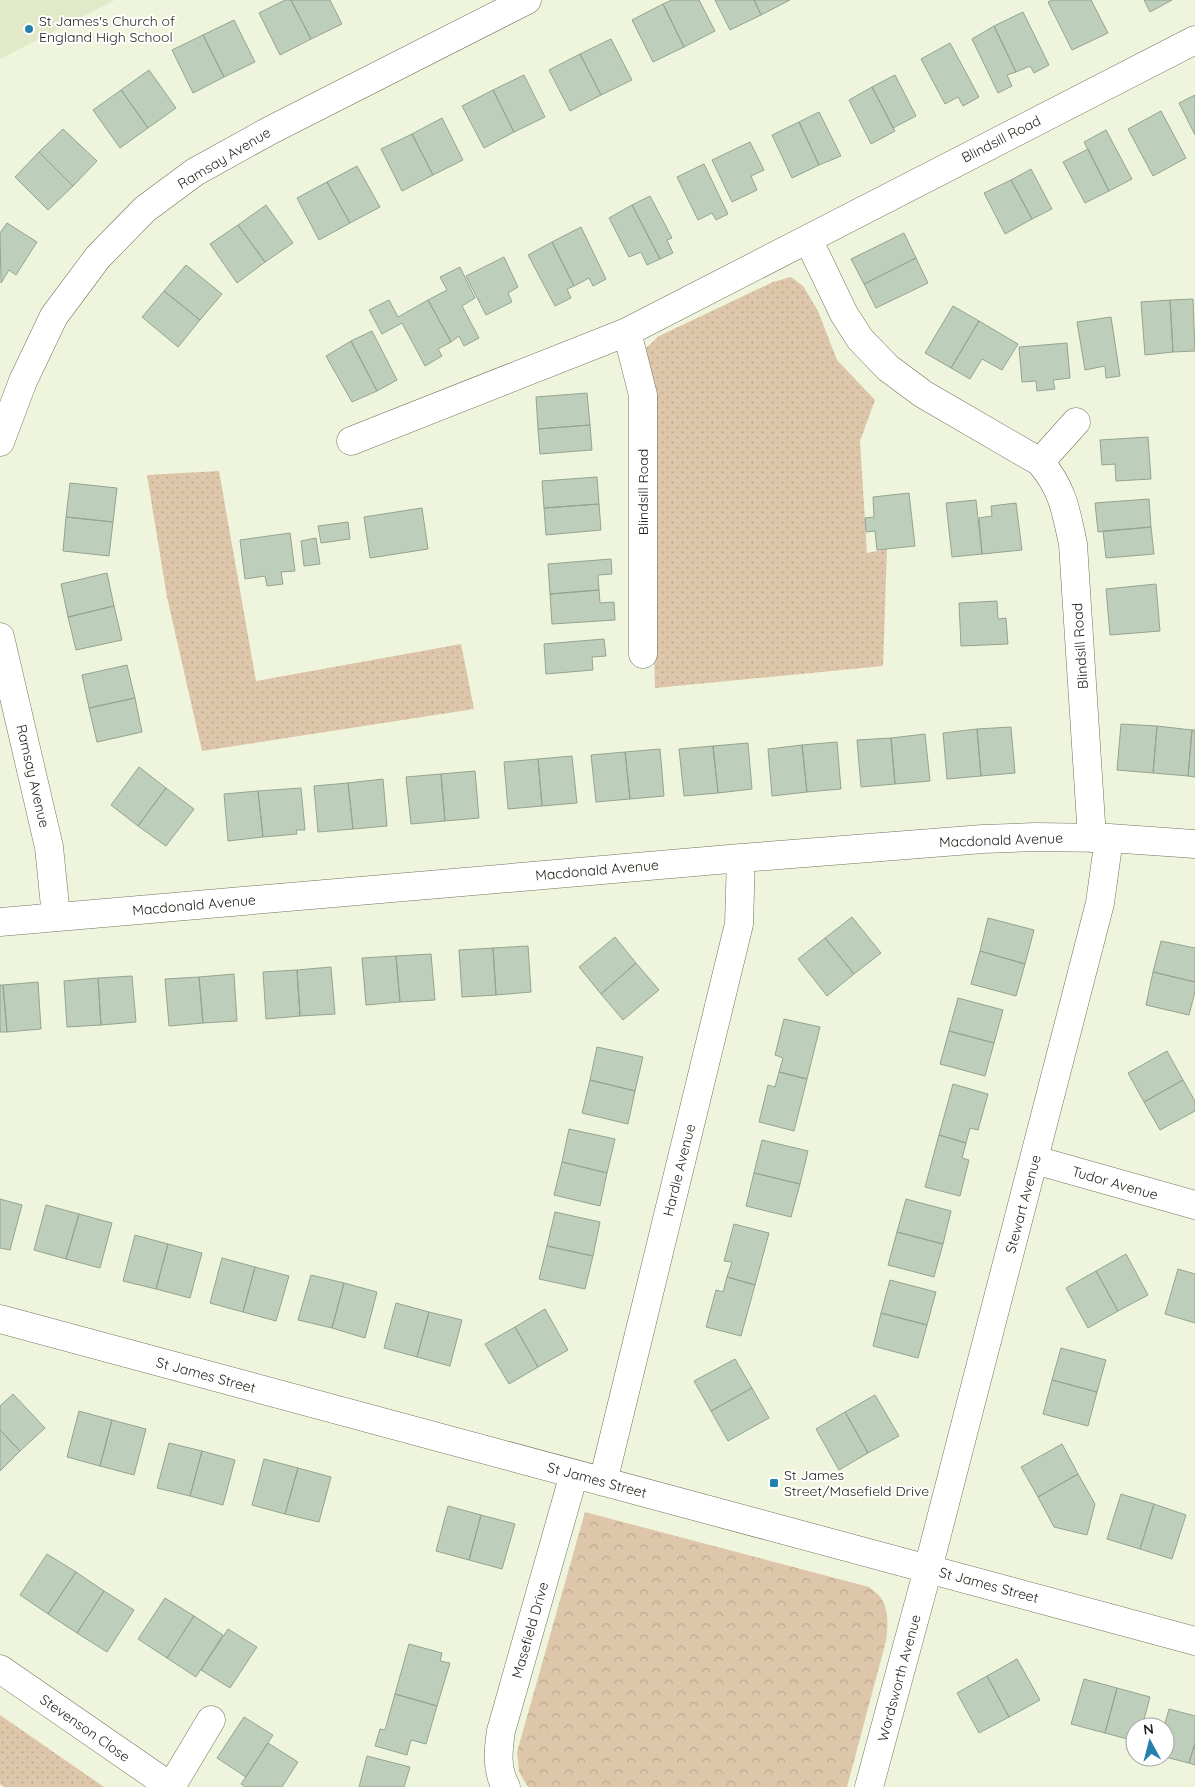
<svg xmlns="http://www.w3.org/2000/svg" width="1195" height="1787" font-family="Quicksand,sans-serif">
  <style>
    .built { fill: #e2e9c9 }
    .grass { fill: url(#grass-dots) }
    .forest { fill: url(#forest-crowns) }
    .building { fill: #bdceba; stroke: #94a491 }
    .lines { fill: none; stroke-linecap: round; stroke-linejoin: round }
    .street-casing { stroke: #6f745e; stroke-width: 29 }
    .street { stroke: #fff; stroke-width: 28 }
    .poi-dot { fill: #2481ae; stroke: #fff; stroke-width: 2 }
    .labels { text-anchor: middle; stroke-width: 4; stroke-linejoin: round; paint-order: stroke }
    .poi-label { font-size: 14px; fill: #1f2118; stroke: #fff; text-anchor: start }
    .street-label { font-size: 14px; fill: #1f2118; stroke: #fff }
  </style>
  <defs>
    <pattern id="grass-dots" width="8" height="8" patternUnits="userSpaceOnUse" patternTransform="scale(1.25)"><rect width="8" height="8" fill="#dec6aa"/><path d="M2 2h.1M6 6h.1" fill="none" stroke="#beaa92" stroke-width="1.8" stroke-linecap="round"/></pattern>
    <pattern id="forest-crowns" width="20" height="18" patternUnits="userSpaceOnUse" patternTransform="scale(1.25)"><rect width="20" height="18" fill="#dec6aa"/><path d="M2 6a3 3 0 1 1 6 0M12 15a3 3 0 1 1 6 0" fill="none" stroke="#beaa92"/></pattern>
  </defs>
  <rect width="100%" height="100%" fill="#eff5dc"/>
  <path class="built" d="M0,0H115L0,59Z"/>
  <path class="grass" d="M791,277L803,286L818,311L837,360L875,400L860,441L867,553L887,549L883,666L655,688L645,349L659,336L773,282Z
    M219,471L256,681L461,644L474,709L202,751L167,597L147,475Z
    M0,1715L104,1787H4L0,1784Z"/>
  <path class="forest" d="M585,1512L869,1587C873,1590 878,1594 881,1598C889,1610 888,1627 886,1641L847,1787H528L519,1772L517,1752Z"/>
  <path class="building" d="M285,0H291L311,39L280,55L259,13Z
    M291,0H330L342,24L311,39Z
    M672,0H699L715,31L684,47L663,4Z
    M715,0H754L761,15L730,30Z
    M754,0H790L761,15Z
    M1052,0H1091L1108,33L1072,50L1048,2Z
    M1144,0H1172L1150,12Z
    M663,4L684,47L653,62L632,20Z
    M1023,12L1049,65L1034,73L1030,66L1016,72L994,26Z
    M234,20L255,62L224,77L203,35Z
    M994,26L1016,72L1007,75L1012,86L998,93L972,39Z
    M203,35L224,77L193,93L172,50Z
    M611,39L632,80L601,95L580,54Z
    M950,43L979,97L963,106L958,97L945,104L921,59Z
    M580,54L601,95L570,111L549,70Z
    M149,70L176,108L148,128L121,90Z
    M524,75L545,117L514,132L493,90Z
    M895,75L916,116L893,128L872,87Z
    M872,87L895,131L871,144L849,100Z
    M121,90L148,128L120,148L93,110Z
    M493,90L514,132L484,148L462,106Z
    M1195,95V135L1179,103Z
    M1161,111L1186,158L1153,176L1128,129Z
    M819,112L841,156L819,165L799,122Z
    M442,118L463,160L433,175L412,134Z
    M799,122L819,165L792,178L772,135Z
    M63,129L97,161L73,186L39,152Z
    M1106,130L1132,179L1109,191L1084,142Z
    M412,134L433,175L402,191L381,149Z
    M750,142L764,170L751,176L757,190L732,202L712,160Z
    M1088,149L1109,191L1085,203L1063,162Z
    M39,152L73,186L48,210L15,177Z
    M704,164L728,214L716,220L712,213L698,220L677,177Z
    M357,166L380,207L350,223L327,182Z
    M1031,169L1052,209L1032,219L1011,180Z
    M1011,180L1032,219L1005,234L984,193Z
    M327,182L350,223L319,240L297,198Z
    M650,196L672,238L667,240L673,253L660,259L632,205Z
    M266,205L293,243L265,262L238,225Z
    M632,205L660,259L647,265L641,252L629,257L609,218Z
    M7,223L37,242L16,275L9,270L1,283L0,233Z
    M238,225L265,262L237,283L210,244Z
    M581,227L606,279L593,286L589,278L574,286L552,242Z
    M904,233L916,258L864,284L851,259Z
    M552,242L574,286L567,289L571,298L555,306L528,255Z
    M504,257L518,287L508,293L512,302L486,315L466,276Z
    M916,258L928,283L876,308L864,284Z
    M186,265L222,294L200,320L164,291Z
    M460,267L475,298L462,306L479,338L464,346L459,336L451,342L428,300L447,290L440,277Z
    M164,291L200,320L178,347L142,317Z
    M1193,299L1195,351L1173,352L1170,300Z
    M389,300L398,317L428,300L451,342L438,349L442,356L425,366L402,323L382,334L369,310Z
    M1170,300L1173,352L1145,355L1141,302Z
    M953,306L979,321L951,368L925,353Z
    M1111,317L1120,376L1106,378L1105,366L1085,370L1077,322Z
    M979,321L1018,344L1002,370L982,359L970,379L951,368Z
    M372,331L397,380L377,391L351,341Z
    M351,341L377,391L352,402L326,356Z
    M1067,343L1070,378L1053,380L1055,389L1037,391L1036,381L1022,382L1019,347Z
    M587,393L590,425L538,429L536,397Z
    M590,425L592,450L540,454L538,429Z
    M1148,437L1151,479L1116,481L1115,464L1102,465L1100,440Z
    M597,477L599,504L544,508L542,481Z
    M70,483L117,488L113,522L66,517Z
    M909,493L915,546L877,550L875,531L866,532L865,518L874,517L873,497Z
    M1149,499L1151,527L1098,532L1095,503Z
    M976,500L982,554L952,557L946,503Z
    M1016,503L1022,550L982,554L979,518L992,516L991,506Z
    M599,504L601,530L546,535L544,508Z
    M422,508L428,549L370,558L364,517Z
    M66,517L113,522L109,556L63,551Z
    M348,522L350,539L321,543L318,526Z
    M1151,527L1154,554L1106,558L1103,531Z
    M290,533L295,571L281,572L283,584L267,586L265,576L245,579L240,540Z
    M316,538L320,564L304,566L301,541Z
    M611,559L612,574L598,575L599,590L550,594L548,564Z
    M107,573L114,606L68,617L61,584Z
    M1156,584L1160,631L1110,635L1106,589Z
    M599,590L600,603L614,602L615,620L552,624L550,594Z
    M997,601L998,619L1006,618L1008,644L961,646L959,603Z
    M114,606L122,640L76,650L68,617Z
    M604,639L606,656L592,657L593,670L546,674L544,644Z
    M127,665L135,698L89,708L82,675Z
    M135,698L142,732L97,742L89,708Z
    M1121,724L1157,726L1153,773L1117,770Z
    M1157,726L1192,730L1188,776L1153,773Z
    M1011,727L1015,773L981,776L977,729Z
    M977,729L981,776L947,779L943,733Z
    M1192,730H1195V777L1188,776Z
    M925,734L930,781L895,784L891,738Z
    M891,738L895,784L861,787L857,740Z
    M837,742L841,789L807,792L802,745Z
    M748,743L752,789L718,793L713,746Z
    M802,745L807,792L772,796L768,749Z
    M713,746L718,793L684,796L679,749Z
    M660,749L664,796L630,799L625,752Z
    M625,752L630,799L596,802L591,755Z
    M572,756L577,803L542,806L538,759Z
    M538,759L542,806L508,809L504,762Z
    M139,767L166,788L138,826L111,805Z
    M475,771L479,818L445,821L441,774Z
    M441,774L445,821L411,824L406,777Z
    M383,779L387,826L353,829L348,783Z
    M348,783L353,829L318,832L314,786Z
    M166,788L194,809L166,846L138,826Z
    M301,788L305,830H296L297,834L263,837L258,791Z
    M258,791L263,837L228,841L224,794Z
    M852,917L881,953L854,974L825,938Z
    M988,918L1034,930L1025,964L980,951Z
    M615,937L636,963L601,994L579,967Z
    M825,938L854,974L827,996L798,959Z
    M1161,941L1195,948V982L1153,972Z
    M528,946L531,992L496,995L493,948Z
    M493,948L496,995L462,997L459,950Z
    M980,951L1025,964L1016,996L971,984Z
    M431,954L435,1000L400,1002L396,956Z
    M396,956L400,1002L366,1005L362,958Z
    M636,963L659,990L623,1020L601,994Z
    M331,967L335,1014L300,1016L297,970Z
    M297,970L300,1016L266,1019L263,972Z
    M1153,972L1195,982V992L1189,1015L1146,1005Z
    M234,974L237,1021L203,1023L199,977Z
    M132,976L136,1022L101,1025L98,978Z
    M199,977L203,1023L169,1026L165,979Z
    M98,978L101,1025L67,1027L64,981Z
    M38,982L41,1029L7,1032L3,985Z
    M0,985H3L7,1032H0Z
    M958,998L1003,1010L994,1043L949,1031Z
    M784,1019L820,1027L807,1079L779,1072L783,1058L775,1055Z
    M949,1031L994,1043L985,1076L940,1064Z
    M597,1047L643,1057L635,1091L590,1080Z
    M1167,1051L1183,1080L1144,1102L1128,1073Z
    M779,1072L807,1079L794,1131L759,1122L768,1085L775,1087Z
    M590,1080L635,1091L628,1124L582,1113Z
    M1183,1080L1195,1101V1111L1160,1130L1144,1102Z
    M953,1084L988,1094L978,1130L970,1128L966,1143L939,1135Z
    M569,1129L615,1139L607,1173L562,1162Z
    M939,1135L966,1143L962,1158L969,1160L960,1196L925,1187Z
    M762,1140L808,1151L800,1184L754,1173Z
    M562,1162L607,1173L600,1206L554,1195Z
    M754,1173L800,1184L791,1217L746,1206Z
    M0,1199L22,1205L10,1250L0,1248Z
    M906,1199L951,1211L943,1244L897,1232Z
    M46,1205L79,1214L66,1259L34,1250Z
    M555,1212L600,1222L593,1256L547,1246Z
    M79,1214L112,1223L100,1268L66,1259Z
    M734,1224L769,1233L755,1285L727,1277L732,1262L724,1261Z
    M897,1232L943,1244L934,1277L888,1265Z
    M135,1235L168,1244L156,1289L123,1281Z
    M168,1244L202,1253L190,1298L156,1289Z
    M547,1246L593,1256L585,1289L539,1279Z
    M1126,1254L1148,1295L1118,1311L1096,1271Z
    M222,1258L255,1267L243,1312L210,1303Z
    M255,1267L289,1276L276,1321L243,1312Z
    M1178,1269L1195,1274V1323L1165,1314Z
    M1096,1271L1118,1311L1088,1328L1066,1288Z
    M311,1275L344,1283L332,1328L298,1320Z
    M727,1277L755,1285L741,1336L706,1327L716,1290L723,1292Z
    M890,1280L936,1292L927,1325L881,1313Z
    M344,1283L377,1292L365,1338L332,1328Z
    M396,1303L429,1312L417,1357L384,1348Z
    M545,1309L568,1350L538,1367L515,1327Z
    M429,1312L462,1320L450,1366L417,1357Z
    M881,1313L927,1325L918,1358L873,1346Z
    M515,1327L538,1367L509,1384L485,1344Z
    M1061,1348L1106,1360L1097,1392L1052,1380Z
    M735,1359L752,1388L711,1411L694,1381Z
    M1052,1380L1097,1392L1088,1426L1043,1414Z
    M752,1388L769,1418L728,1441L711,1411Z
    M13,1394L45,1428L20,1451L0,1430V1406Z
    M875,1395L899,1436L868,1453L845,1412Z
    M79,1411L112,1420L100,1466L67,1457Z
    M845,1412L868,1453L839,1470L816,1429Z
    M112,1420L146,1429L134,1475L100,1466Z
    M0,1430L20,1451L0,1471Z
    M169,1443L202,1451L190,1496L157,1488Z
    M1062,1444L1078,1474L1038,1497L1021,1467Z
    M202,1451L235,1460L223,1505L190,1496Z
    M264,1459L298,1468L285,1514L252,1505Z
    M298,1468L331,1477L319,1522L285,1514Z
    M1078,1474L1095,1504L1087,1535L1054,1527L1038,1497Z
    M1121,1494L1154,1504L1140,1549L1107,1539Z
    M1154,1504L1186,1515L1172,1559L1140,1549Z
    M448,1506L481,1515L469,1560L436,1551Z
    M481,1515L515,1524L502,1569L469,1560Z
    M47,1554L76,1572L48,1614L20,1595Z
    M76,1572L104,1591L77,1633L48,1614Z
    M104,1591L134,1610L107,1652L77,1633Z
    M165,1598L194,1616L167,1658L138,1639Z
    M194,1616L223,1635L196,1677L167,1658Z
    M228,1629L257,1647L230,1688L201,1670Z
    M409,1644L442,1653L440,1661L450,1663L437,1706L395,1694Z
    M1017,1659L1040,1700L1009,1717L987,1676Z
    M987,1676L1009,1717L979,1733L957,1693Z
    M1084,1679L1117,1688L1105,1733L1071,1724Z
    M1117,1688L1150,1697L1142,1727H1135V1741L1105,1733Z
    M395,1694L437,1706L426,1744L411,1740L407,1755L375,1746L380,1729L385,1730Z
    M1169,1709L1195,1716V1743L1189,1763L1165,1757L1164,1727Z
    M244,1717L273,1735L246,1777L217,1758Z
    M268,1743L298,1762L282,1787H245L241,1784Z
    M1195,1743V1765L1189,1763Z
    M367,1756L410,1767L404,1787H359Z"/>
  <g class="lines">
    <g class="street-casing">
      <path id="street" d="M808,239L844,314L860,339L888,368L923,394L1040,462C1063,489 1066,511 1073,544L1092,838
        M627,332L643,395V654
        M351,441L627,332L1195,40
        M0,442L23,381L54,316L98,257L145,209L195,172L269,131L527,0
        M1040,462L1076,422
        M0,637L49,847L56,916
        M0,922L741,858L983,839L1035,837L1109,838L1195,844
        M1035,1160L1195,1205
        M0,1319L1195,1641
        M603,1482L739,924L741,858
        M0,1669L171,1787
        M171,1787L211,1720
        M506,1787C496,1769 498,1751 501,1731L574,1474
        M869,1787L928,1569L1100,903L1109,838"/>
    </g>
    <use href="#street" class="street"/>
  </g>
  <g class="poi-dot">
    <circle cx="29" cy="29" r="5"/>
    <rect x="769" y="1478" width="10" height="10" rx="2.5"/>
  </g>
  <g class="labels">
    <g class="poi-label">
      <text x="39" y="26">St James's Church of<tspan x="39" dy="16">England High School</tspan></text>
      <text x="784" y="1480">St James<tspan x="784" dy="16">Street/Masefield Drive</tspan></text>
    </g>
    <g class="street-label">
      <text transform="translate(1001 139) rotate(-27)" y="5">Blindsill Road</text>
      <text transform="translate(224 158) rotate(-31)" y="5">Ramsay Avenue</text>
      <text transform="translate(643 492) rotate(-90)" y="5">Blindsill Road</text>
      <text transform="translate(1080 646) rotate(-94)" y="5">Blindsill Road</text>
      <text transform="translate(33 776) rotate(77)" y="5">Ramsay Avenue</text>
      <text transform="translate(1001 840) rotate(-2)" y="5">Macdonald Avenue</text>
      <text transform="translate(597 870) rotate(-5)" y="5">Macdonald Avenue</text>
      <text transform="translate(194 905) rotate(-5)" y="5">Macdonald Avenue</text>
      <text transform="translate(679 1170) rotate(-76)" y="5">Hardie Avenue</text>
      <text transform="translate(1115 1183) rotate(16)" y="5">Tudor Avenue</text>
      <text transform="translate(1023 1204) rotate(-75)" y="5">Stewart Avenue</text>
      <text transform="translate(206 1375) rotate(15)" y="5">St James Street</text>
      <text transform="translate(597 1480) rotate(15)" y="5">St James Street</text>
      <text transform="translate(989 1585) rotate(15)" y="5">St James Street</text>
      <text transform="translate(530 1630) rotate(-74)" y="5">Masefield Drive</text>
      <text transform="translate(899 1678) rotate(-75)" y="5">Wordsworth Avenue</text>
      <text transform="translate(85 1728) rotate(35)" y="5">Stevenson Close</text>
    </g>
  </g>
  <g transform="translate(1150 1742) rotate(353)"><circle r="24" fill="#ffffff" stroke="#a5a6a3"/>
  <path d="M0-4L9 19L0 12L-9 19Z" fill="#2481ae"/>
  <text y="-8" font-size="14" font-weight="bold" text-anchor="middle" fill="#1f2118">N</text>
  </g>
</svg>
